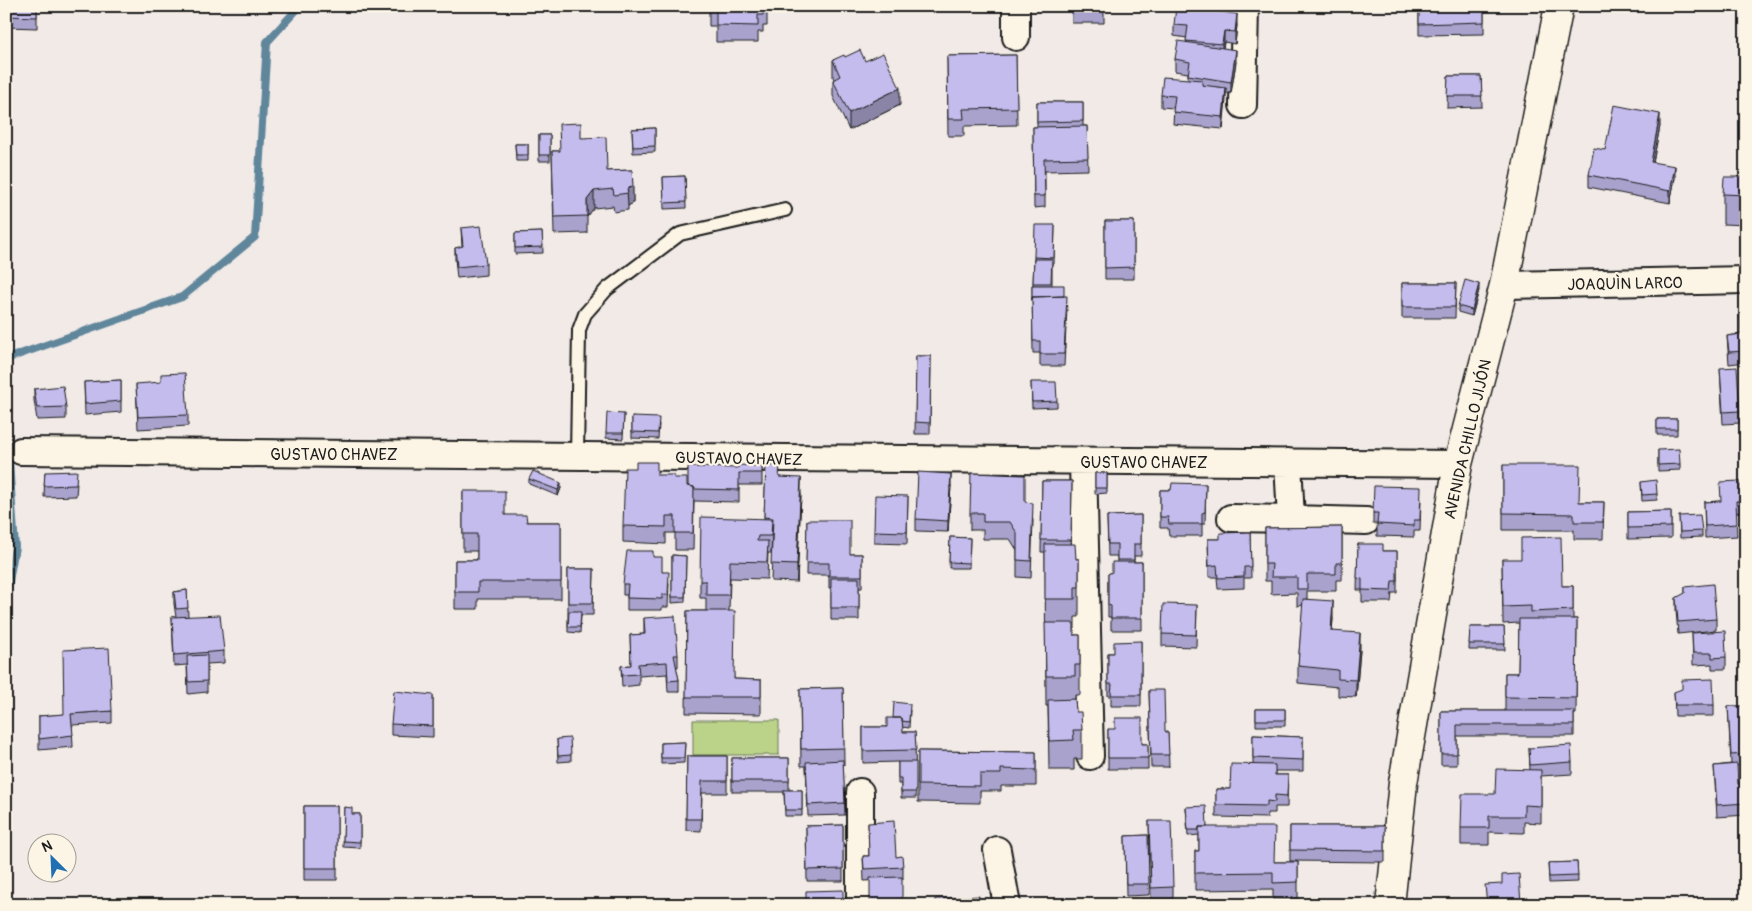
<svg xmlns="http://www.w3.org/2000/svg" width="1752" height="911" font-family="Pangolin,sans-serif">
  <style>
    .green { fill: #bad389; stroke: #6b7852 }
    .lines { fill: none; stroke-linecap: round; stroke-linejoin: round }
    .stream { stroke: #60869b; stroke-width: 8 }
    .service-casing { stroke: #1c1c1c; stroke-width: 16 }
    .minor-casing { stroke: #1c1c1c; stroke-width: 30 }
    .tertiary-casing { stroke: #1c1c1c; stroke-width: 31 }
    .service { stroke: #fcf5e5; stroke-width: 12 }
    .minor { stroke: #fcf5e5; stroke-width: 26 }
    .tertiary { stroke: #fcf5e5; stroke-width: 28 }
    .wall { fill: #a9a2cd; stroke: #1c1c1c }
    .shaded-wall { fill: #8a84a7; stroke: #1c1c1c }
    .building { fill: #c5bcee; stroke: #1c1c1c }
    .labels { text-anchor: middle; stroke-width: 4.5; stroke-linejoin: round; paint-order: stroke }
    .street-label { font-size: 16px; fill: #1c1c1c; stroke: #fcf5e5 }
  </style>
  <rect width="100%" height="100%" fill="#f1eae7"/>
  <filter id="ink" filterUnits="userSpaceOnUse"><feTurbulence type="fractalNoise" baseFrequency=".02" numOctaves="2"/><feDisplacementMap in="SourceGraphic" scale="10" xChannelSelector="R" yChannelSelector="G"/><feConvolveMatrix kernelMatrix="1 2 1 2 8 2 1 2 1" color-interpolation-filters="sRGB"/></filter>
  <g filter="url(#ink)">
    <path class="green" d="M693,720H779V755H693Z"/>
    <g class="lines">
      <path class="stream" d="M6,359L182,297L255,237L267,42L300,6
        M6,420L15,547L6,598"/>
      <g class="service-casing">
        <path id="service" d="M577,456L579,330L585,314L607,289L680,234L785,210"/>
      </g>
      <g class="minor-casing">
        <path id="minor" d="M1016,6V37
          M1243,105L1245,6
          M1504,285L1746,280
          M21,451L1458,464
          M1083,462L1090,756
          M1231,518L1291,519L1288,462
          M1291,519L1366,521
          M860,792V905
          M997,850L1007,905"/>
      </g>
      <g class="tertiary-casing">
        <path id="tertiary" d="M1390,905L1403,783L1458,464L1504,285L1559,6"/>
      </g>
      <use href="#service" class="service"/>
      <use href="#minor" class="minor"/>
      <use href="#tertiary" class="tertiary"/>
    </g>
    <path class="wall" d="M6,6H37V28L6,27Z
      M767,6V26H763V32H758V42H716V26H709V10Z
      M1047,6H1104V23H1072V9H1047Z
      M1187,6H1233L1231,13L1237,25L1235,44L1224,42L1223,48L1236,62L1231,93H1226L1223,129L1173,124L1174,108L1161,107V95L1188,79V73L1175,71V59L1186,43L1187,38L1174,36V25L1187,8Z
      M1419,6H1484V34L1419,35Z
      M1016,55L1017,125L964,126V136H948L947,56Z
      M845,57L865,61L900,105L849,130L833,96V80L834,79L833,77V60Z
      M1448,76H1481L1482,107L1447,108Z
      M1037,102H1083V126H1087L1088,170L1045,171V207L1034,208L1033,127H1037Z
      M1660,126L1653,162L1675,178L1670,203L1589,187V175L1605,150Z
      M655,128V152L633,153L632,129Z
      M539,135H550V161H539Z
      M581,138L607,171L632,170L633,203L628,206V210L614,212L613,206L594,208L587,217V233L554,234L552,151H560Z
      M515,144H528V161H516Z
      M685,176L686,208L664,209L663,177Z
      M1746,177V225L1723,224V194Z
      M1105,221H1134V279H1105Z
      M1055,225L1054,263H1052V285L1064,296L1067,308L1064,366H1040V353H1033L1032,285H1033L1034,257Z
      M461,228L486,264V275L457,278L455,259V248L462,247Z
      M542,232L543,253L515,254V233Z
      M1402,283H1456L1455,318H1402Z
      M1479,290L1472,316L1458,312V306Z
      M1740,315H1746V362L1729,364L1727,336L1741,334Z
      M916,356H931L930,434H915Z
      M1720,368L1740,411V423L1723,424Z
      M121,380V412L85,415L84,382Z
      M1031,382L1057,401V407L1032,408Z
      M136,384L188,415V426L138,429Z
      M34,389L66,407V419L37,420L34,400Z
      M624,414L623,439L606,438V433Z
      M632,417L659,424L658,439L632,438Z
      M1657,419H1677V435H1657Z
      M1658,450L1680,464V470L1658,471Z
      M766,465L801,494L797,582L771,581L773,534H772L771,553H768L767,579L730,578L729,611L734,679L761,680V714L686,713L687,611H706V598H700V581L764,519Z
      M1503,465L1579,502H1604L1603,539H1574V530H1503Z
      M762,466V485H739V502L694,501L693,550H675V533H666V544L623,542V526L657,475L674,478L687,486L738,468Z
      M45,472L77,483L76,496L44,497Z
      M1095,473H1107V493L1095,494Z
      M529,479L561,488L558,496L529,484Z
      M1042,481H1072L1071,544L1076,559H1079V617H1075V629H1074V635H1080V695H1075V699L1076,712L1082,730V759H1074V770H1049L1048,706H1046L1045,552H1041Z
      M1641,482L1657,494V500L1642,501Z
      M1206,484L1205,524H1202V536H1169L1168,528H1160V490H1171Z
      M951,485L948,532L916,531V519Z
      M463,491L505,515L527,522H561V599H478V609H455V560H477V551H463Z
      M908,496L907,544L874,543V531Z
      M1421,499L1420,531H1414V537L1377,536V524H1373V513Z
      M1720,501H1741V512L1736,513L1737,536L1705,538L1704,502Z
      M1025,502L1033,520L1031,578L1017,577V550L1010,539H983V530H970V513Z
      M1671,511V538L1628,539V512Z
      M1141,515V556H1134V562H1142V630H1111V617H1108V574L1112,572L1117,562V556H1108L1107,516Z
      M1679,516L1702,531V537L1680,538Z
      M807,520L850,554H862V588H859V620H831V588H829V575H806Z
      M1342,527V580H1336V591H1307V599L1333,618L1332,631L1360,650L1356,697L1338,696V687L1298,683V666L1303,605L1297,606V593L1271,594V581H1265V528Z
      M1250,532L1251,578H1244V588L1218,589L1217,577H1209L1208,539H1220Z
      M950,537L970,538L969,568H949Z
      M1358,544L1383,551H1397V593H1392L1391,602H1362V590H1357Z
      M672,555L686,556L685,602L672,603Z
      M653,557L669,583L668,607H662V610H627V595H623V584Z
      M1502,559L1562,586H1573V619H1577L1576,714H1574V736H1457V765H1441V711H1505V673H1518L1519,623L1503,624Z
      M568,569H594L593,615H581L580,633L568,632Z
      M1685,587L1716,619V630L1678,634L1676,610V598L1685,594Z
      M187,590L188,617L224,651V663L207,664V692L188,694L187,665L174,666L172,617H176L174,604V592Z
      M1197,605L1196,647L1162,646V634Z
      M644,618L678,655V667H676L679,680V692H668L667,674L639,676V685L622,687L621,666L631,665L630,635L644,634Z
      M1470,627H1504L1505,650H1469Z
      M1692,633L1726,657V669H1712V664L1693,665Z
      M1141,641V706H1111V696H1108V653H1114Z
      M843,688L844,765H843L845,815L808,816L806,766H801L800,689Z
      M1149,690L1165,731L1168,733L1169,767H1151Z
      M1674,692L1714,705V716H1675Z
      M433,695V737L391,735V724Z
      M1728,706H1746V765L1737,766L1738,784L1746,783V815L1717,817L1714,766L1731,764Z
      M1256,709H1285V726H1256Z
      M910,710L909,728L902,727L903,732H915L916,798H901V784H898V762L863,763V727H887L893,718Z
      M112,711V723L72,725L73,747L39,750V716Z
      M1108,729L1142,744H1148V769H1108Z
      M1253,735L1303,737V771H1275V775H1288L1287,807H1275V813H1267V818L1216,817V789H1230L1253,764Z
      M557,739L571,755V761L558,762Z
      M685,742L684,763L661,764V743Z
      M1529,748L1572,762V774L1541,776V823L1524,822V833L1489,832V845H1461V828L1495,794L1530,770Z
      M918,751L1036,752V786H1001V791H980V803L918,802Z
      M687,756H727V793H702L701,831L686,830Z
      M732,758H789V790H802V816H785L784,792H732Z
      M304,806H337V880H304Z
      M344,807L352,814H360V848L343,847Z
      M1186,807L1207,827L1274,862H1298V899L1273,900V889L1195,890V851H1199V835L1188,836Z
      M1149,821L1173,887V899H1151Z
      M868,823L896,857L903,867V879L864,881L863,856H869Z
      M843,825V881H807L806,826Z
      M1290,826H1385V862L1290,861Z
      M1148,835L1149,895L1126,896L1125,836Z
      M1577,862L1578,882L1549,883L1548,863Z"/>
    <path class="shaded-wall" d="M1230,6H1233L1230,22Z
      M1237,14V25L1235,44V32Z
      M1224,31V42L1222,56V44Z
      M1236,50V62L1231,93V82Z
      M900,88V105L849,130V113Z
      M1226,88V100L1223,129V117Z
      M1660,114V126L1651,173V162Z
      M1675,166V178L1670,203V191Z
      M633,186V203L628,206L627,189Z
      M594,191V208L587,217V200Z
      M1479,284V290L1472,316V310Z
      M951,474V485L948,532V521Z
      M801,478V494L797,582V565Z
      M561,483V488L558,496V490Z
      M1333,601V618L1331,648V631Z
      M1360,633V650L1356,697V680Z"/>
    <path class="building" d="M6,6H37V17L6,16Z
      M709,6H767V9H763V15H758V26L716,25V10H709Z
      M1204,6H1230V11Z
      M1419,6H1484V22L1419,24Z
      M1176,7L1237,14L1235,32L1224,31L1222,44L1186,41L1188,26L1174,25Z
      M1178,41L1236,50L1231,82L1188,75L1190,62L1175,59Z
      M860,50L865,61L883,53L900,88L849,113L833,80L840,76L833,60L844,55L845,57Z
      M1016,55L1017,108L963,109L964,119H948L947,56Z
      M1448,76H1481L1482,96H1447Z
      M1163,77L1202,80V85L1226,88L1223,117L1173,112L1175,96L1161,95Z
      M1037,102H1083V121L1037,122Z
      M1614,105L1660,114L1651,162L1675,166L1670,191L1589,175L1594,148L1605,150Z
      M581,123V138L606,137L607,171L632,170L633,186L627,189L628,193L614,195L613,189L594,191L587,200V216L554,217L552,151H560L559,124Z
      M1087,126L1088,158L1044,159L1045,196H1034L1033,127Z
      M655,128V146L633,147L632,129Z
      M539,135H550V155H539Z
      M515,144H528V155H516Z
      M685,176L686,202L664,203L663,177Z
      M1724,177H1746V195L1723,194Z
      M1105,221H1134V267L1105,268Z
      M1035,225H1055L1054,258L1034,257Z
      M481,226L486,264L457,267L455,248L463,246L461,228Z
      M542,232L543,247L515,248V233Z
      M1034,259H1052L1051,283H1033Z
      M1465,280L1479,284L1472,310L1458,306Z
      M1402,283H1456L1455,307H1402Z
      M1032,285H1064V296L1032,297V300Z
      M1067,296L1064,354H1040V341H1033L1032,297Z
      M1740,315H1746V351L1729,352L1727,336L1742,334Z
      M916,356H931L930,423L915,422Z
      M1737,367L1740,411L1723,412L1720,368Z
      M185,373L188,415L138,417L136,384L161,382V374Z
      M121,380V401L85,404L84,382Z
      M1031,382H1056L1057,401L1032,402Z
      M63,386L66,407L37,408L34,389Z
      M607,413L624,414L623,433H606Z
      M632,417L659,418L658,433L632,432Z
      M1657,419H1677V429H1657Z
      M1679,449L1680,464L1658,465V450Z
      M636,462H657V475H674V478H687V486L694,487L693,533H675V516H666V527L623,526L625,468H636Z
      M738,465L762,466V473H739V490L694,489V487L688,486V467L738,468Z
      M766,465L780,466L779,477L801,478L797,565L771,564L773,518L764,517Z
      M1503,465H1580L1579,502H1604L1603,522H1574V514L1503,513Z
      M77,471L76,485L44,486L45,472Z
      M533,471L561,483L558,490L529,479Z
      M918,472L951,474L948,521L916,519Z
      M971,473L1025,475V502L1033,503L1031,561L1017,560V533L1010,522H983V513H970Z
      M1095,473H1107V488H1095Z
      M1656,480L1657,494L1642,495L1641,482Z
      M1042,481H1072L1071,540H1041Z
      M1740,481L1741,501H1736L1737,524L1705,526L1704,502L1721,501L1720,482Z
      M1172,483L1206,484L1205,512L1202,513V524H1169L1168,517H1160V490H1171Z
      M1374,486L1421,487L1420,520H1414V526L1377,524L1378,513H1373Z
      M463,491H505V515H526L527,522H561V582H478V592H455V560H477V534H463Z
      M875,495L908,496L907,532L874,531Z
      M1671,511V527L1628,528V512Z
      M1141,515V544H1134V560H1117V544H1108L1107,516Z
      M1700,515L1702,531L1680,532L1679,516Z
      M701,517L772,519L771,536H758L757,541H768L767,562L730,561L729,595H706V581H700Z
      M807,520H850V554H862V576H829V563H806Z
      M1342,527V563H1336V574H1307V589H1297V577H1271L1272,564H1265V528Z
      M1250,532L1251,567H1244V577L1218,578L1217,565L1209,566L1208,539H1220V533Z
      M950,537L970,538L969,563L949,562Z
      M1561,537L1562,586H1573V610L1531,612V606L1503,607L1502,559H1521V538Z
      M1045,544H1075L1076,559H1079V587H1075V599H1045Z
      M1358,544H1383V551H1397V581H1392L1391,591L1362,590V579L1357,578Z
      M627,551H653V557H662V572H669L668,595H662V599L627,598L628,584H623Z
      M672,555L686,556L685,597H672Z
      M1112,562H1142V618H1111V606L1108,605V574L1112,572Z
      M568,569H594L593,603H568Z
      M831,578H859V608H831Z
      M1713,584L1716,619L1678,622L1676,598L1685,593V587Z
      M187,590L188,608L176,609L174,592Z
      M1303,599L1333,601L1331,631L1360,633L1356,680L1338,679V670L1298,666Z
      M1163,604L1197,605L1196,635L1162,634Z
      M569,611H581L580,627H568Z
      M687,611H735L734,679L761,680V697H686Z
      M220,615L224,651L174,655L172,617Z
      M675,616L678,655H674L679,680L668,681L667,662L638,664L639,674L622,675L621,666L631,665L630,635L645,634L644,618Z
      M1519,619H1577L1576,698L1505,697V673H1518Z
      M1045,623H1074V635H1080V665H1075V676H1046Z
      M1470,627H1504L1505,644H1469Z
      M1725,631L1726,657L1712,658V653H1693L1692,633Z
      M1141,641V695H1111L1112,684H1108V653H1114V642Z
      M109,648L112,711L71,714L73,735L39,739V716L64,714L63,650Z
      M207,655V681L188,682L187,656Z
      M1713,679L1714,705H1675L1674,692L1682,689V680Z
      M843,688L844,748L801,749L800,689Z
      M1149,690H1164L1165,731L1168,733L1169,755H1151Z
      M394,691L433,695V726L391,724Z
      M1075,699L1076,712H1081L1082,730H1073L1074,740L1049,741L1048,700Z
      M894,702L910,704L909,722L902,721V718H893Z
      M1728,706H1746V754L1731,755Z
      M1256,709H1285V720H1256Z
      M1441,711H1574V725H1457V754H1441Z
      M887,718H902L903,732H915L916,750L863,751V727H887Z
      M1115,718H1142V744H1148V758H1108V729H1115Z
      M1253,735L1303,737V760L1253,758Z
      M570,738L571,755L558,756L557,739Z
      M685,742L684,758H661V743Z
      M1571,745L1572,762L1530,765L1529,748Z
      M918,751L1036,752V770L1001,769V774H980V786L918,785Z
      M687,756H727V781H702L701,819H686Z
      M732,758H789V781H732Z
      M843,760L845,803L808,805L806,762Z
      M898,762H916V792H901V778H898Z
      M1231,764L1275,765V775H1288L1287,796L1275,795V802L1267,801V806L1216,805V789H1230Z
      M1737,764L1738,784L1746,783V803L1717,805L1714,766Z
      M1496,769L1541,770V806L1524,805V816H1489V828H1461L1462,794H1495Z
      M784,790H802V810H785Z
      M304,806H337V868H304Z
      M1206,806L1207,827H1199V830H1188L1186,807Z
      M344,807L352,808V814H360V842L343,841Z
      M894,821L896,857L902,856L903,867L864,869L863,856H869L868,823Z
      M1149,821H1171L1173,887L1151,888Z
      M843,825V869L807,870L806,826Z
      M1290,826H1385V851L1290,850Z
      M1199,827H1275L1274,862H1298V882L1273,883V872L1195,873V851H1199Z
      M1148,835L1149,884H1126L1125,836Z
      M1577,862L1578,876L1549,877L1548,863Z
      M1519,874L1521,905H1487L1485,885L1502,884V875Z
      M902,877V905H870V878Z
      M843,890V905H806V891Z
      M979,896V905H935V899Z"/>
  </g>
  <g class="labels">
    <g class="street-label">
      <text transform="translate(1625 283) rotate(-1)" y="6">JOAQUÌN LARCO</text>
      <text transform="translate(1467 439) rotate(-77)" y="6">AVENIDA CHILLO JIJÓN</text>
      <text x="334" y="460">GUSTAVO CHAVEZ</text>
      <text transform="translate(739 458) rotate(1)" y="6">GUSTAVO CHAVEZ</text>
      <text x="1144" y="468">GUSTAVO CHAVEZ</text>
    </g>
  </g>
  <rect width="1752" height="911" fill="none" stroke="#fcf5e5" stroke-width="25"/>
  <rect x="12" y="12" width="1727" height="886" fill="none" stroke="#1c1c1c" stroke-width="2" filter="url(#ink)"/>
  <g transform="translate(52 858) rotate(336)"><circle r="24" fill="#fcf5e5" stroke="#a29e95"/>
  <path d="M0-4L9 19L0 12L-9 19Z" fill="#1f6fb2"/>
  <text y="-8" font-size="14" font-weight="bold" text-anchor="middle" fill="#1c1c1c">N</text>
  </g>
</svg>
